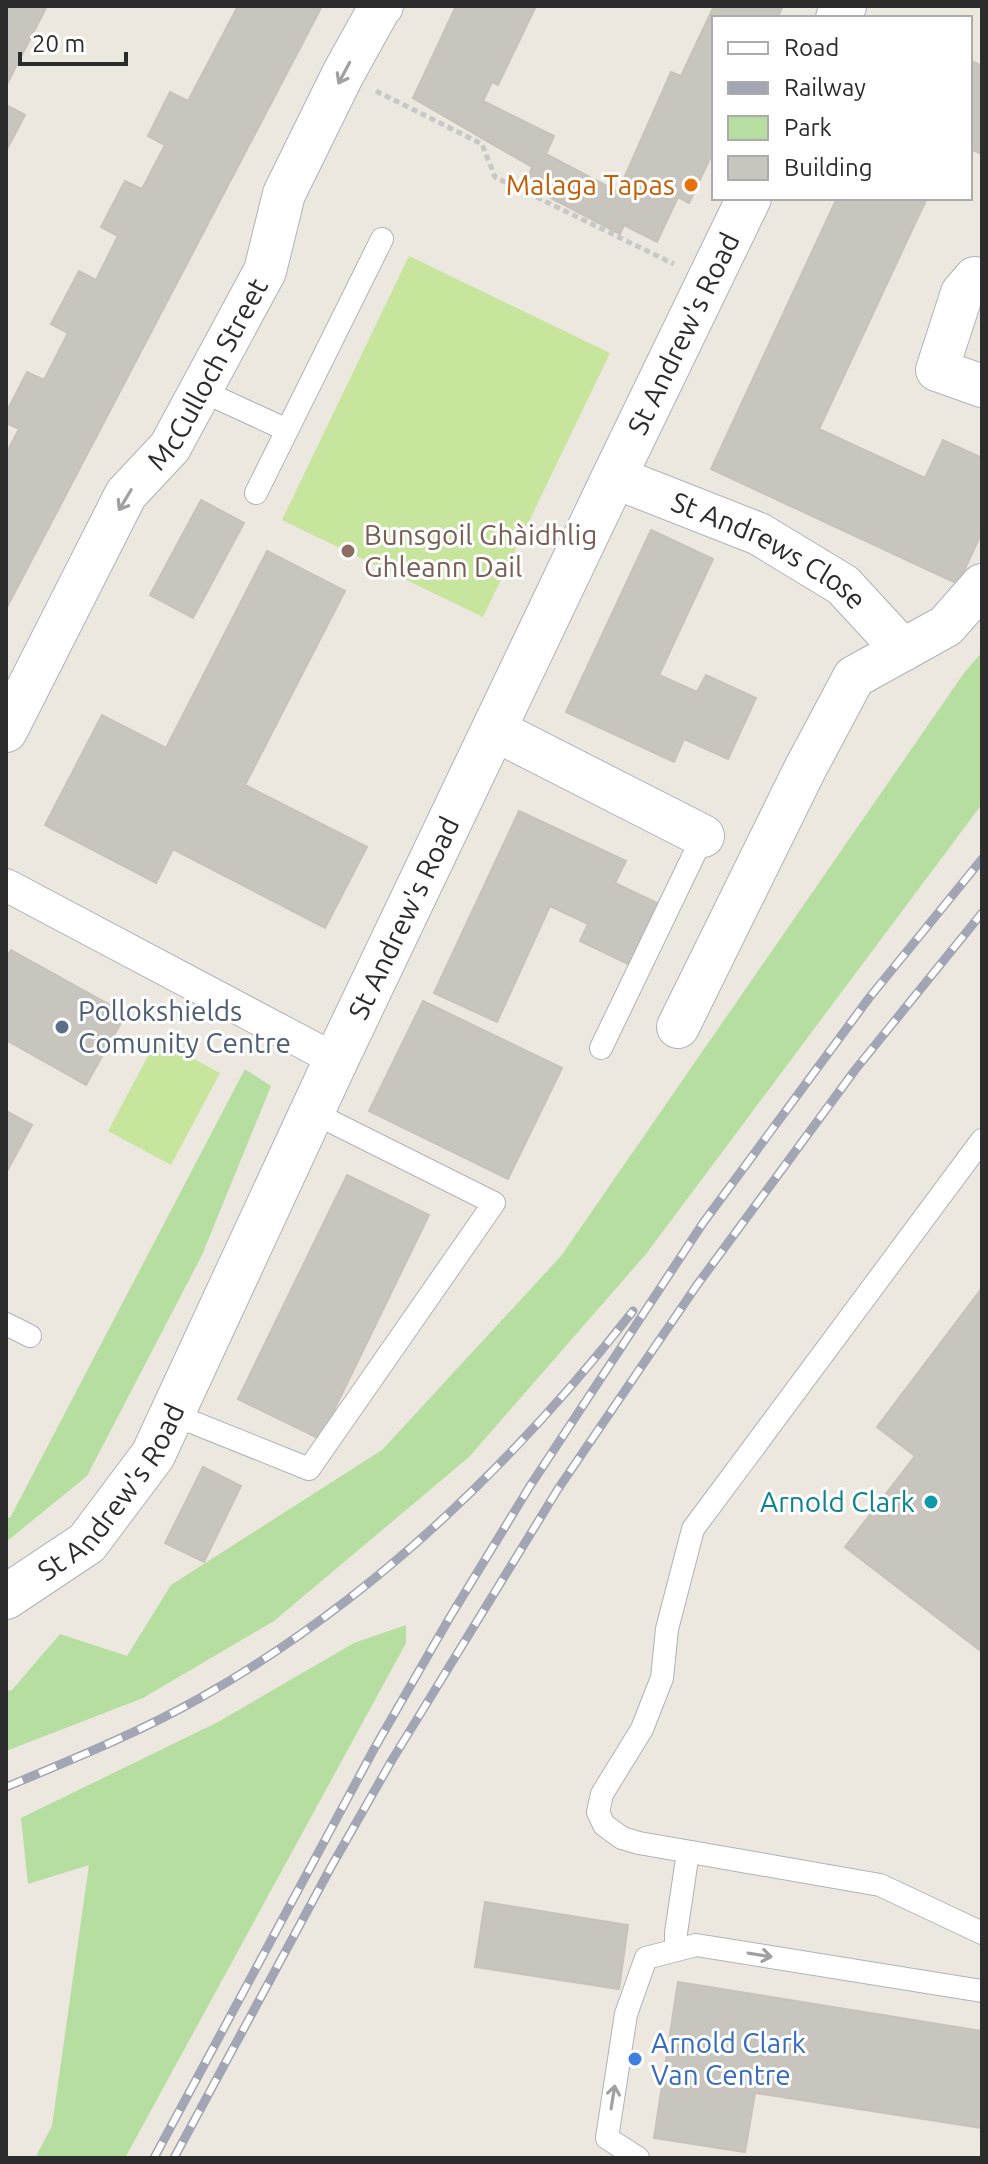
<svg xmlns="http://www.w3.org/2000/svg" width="988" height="2164" font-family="Ubuntu,sans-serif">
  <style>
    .green { fill: #b6dea0 }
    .pitch { fill: #c7e59d }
    .building { fill: #c8c5be; stroke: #c8c2b9; stroke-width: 2 }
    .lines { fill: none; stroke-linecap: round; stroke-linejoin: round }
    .service-casing { stroke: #b0b2bb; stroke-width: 24 }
    .pedestrian-casing { stroke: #b0b2bb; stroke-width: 34 }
    .minor-casing { stroke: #b0b2bb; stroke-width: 44 }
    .tertiary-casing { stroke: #b0b2bb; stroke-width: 46 }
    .path { stroke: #c8c8c8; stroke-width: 5; stroke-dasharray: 6 4; stroke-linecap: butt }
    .service { stroke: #fff; stroke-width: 22 }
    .pedestrian { stroke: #fff; stroke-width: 32 }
    .minor { stroke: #fff; stroke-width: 42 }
    .tertiary { stroke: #fff; stroke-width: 44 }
    .rail-casing { stroke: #a2a5b4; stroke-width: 9 }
    .rail { stroke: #fff; stroke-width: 6; stroke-dasharray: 18; stroke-linecap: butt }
    .oneway { stroke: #a0a0a0 }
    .food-dot { fill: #e8710a; stroke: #fff; stroke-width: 3 }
    .education-dot { fill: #8d6e63; stroke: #fff; stroke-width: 3 }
    .service-dot { fill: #5c6f8a; stroke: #fff; stroke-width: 3 }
    .culture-dot { fill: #0f9aa8; stroke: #fff; stroke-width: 3 }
    .shop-dot { fill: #3f7fe0; stroke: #fff; stroke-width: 3 }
    .labels { text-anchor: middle; stroke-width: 6; stroke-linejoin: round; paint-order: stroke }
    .food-label { font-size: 28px; fill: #c56008; stroke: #fff; text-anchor: end }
    .street-label { font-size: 28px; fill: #2c2c2c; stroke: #fff }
    .education-label { font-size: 28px; fill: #785e54; stroke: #fff; text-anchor: start }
    .service-label { font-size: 28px; fill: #4e5e75; stroke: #fff; text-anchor: start }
    .culture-label { font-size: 28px; fill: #0d838f; stroke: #fff; text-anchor: end }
    .shop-label { font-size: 28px; fill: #366cbe; stroke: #fff; text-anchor: start }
  </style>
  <rect width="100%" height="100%" fill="#ece7df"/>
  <path class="green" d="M982,652V804L646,1254L469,1457L274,1621L143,1698L6,1751V1691L12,1690L60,1634L127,1656L171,1585L382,1450L561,1256L964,673Z
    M245,1069L271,1086L202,1255L87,1476L6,1542V1517L10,1518Z
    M406,1625V1643L125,2158H35L52,2126L89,1865L28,1884L21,1818L218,1722L354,1643Z"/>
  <path class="pitch" d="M409,256L610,353L483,617L282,520Z
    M157,1039L220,1073L171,1165L108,1131Z"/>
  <path class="building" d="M6,6H47L6,86Z
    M238,6H322L6,609V454L19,429L6,423V413L27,372L44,380L68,333L51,324L79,271L96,280L118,236L101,227L125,181L142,189L165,145L148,136L170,92L188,101Z
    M456,6H536L498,85L492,82L483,101L554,136L546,154L618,192L671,72L681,76L714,6H783L777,18H714V150L689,203L678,197L657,242L624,225L620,234L526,185L532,167L413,98Z
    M970,60L982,66V154L970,149Z
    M6,105L25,115L6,151Z
    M837,198H927L819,429L925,478L943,440L982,458V532L958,584L711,469Z
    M201,500L244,523L193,618L150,595Z
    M651,530L713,559L659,675L697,692L706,675L756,698L728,759L684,739L674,762L566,712Z
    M267,551L345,591L245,785L367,847L325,928L173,849L156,883L45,825L102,715L166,748Z
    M519,811L626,861L615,883L659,904L630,965L580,941L588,924L550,906L497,1022L434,993Z
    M11,950L126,1014L86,1085L6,1040V959Z
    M423,1001L562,1068L508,1179L369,1111Z
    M6,1111L32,1125L6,1173Z
    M347,1175L429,1215L320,1439L238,1399Z
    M982,1288V1652L845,1547L915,1456L877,1427Z
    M203,1467L241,1486L204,1562L165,1543Z
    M485,1902L628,1925L619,1989L475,1967Z
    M678,1982L982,2031V2128L755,2093L745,2152L654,2138Z"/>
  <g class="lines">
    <g class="service-casing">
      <path id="service" d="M200,390L287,430
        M256,493L382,239
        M601,1048L703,836
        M982,1140L693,1529L667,1629L662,1678L642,1729L602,1794L598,1812L604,1825L622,1838L639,1843L880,1885L982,1933
        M6,1324L30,1336
        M172,1414L309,1469L494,1203L312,1112
        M676,1950V1933L688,1852
        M638,2158L607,2138L626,2014L646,1958L696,1945L982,1991"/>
    </g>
    <g class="pedestrian-casing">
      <path id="pedestrian" d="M6,885L336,1060"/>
    </g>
    <g class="minor-casing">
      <g id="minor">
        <path d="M982,281L975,278L962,293L937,370L982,386"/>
        <path id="s1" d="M614,477L759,534L843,585L903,650"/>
        <path d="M493,729L703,836"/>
        <path id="s2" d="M6,731L126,494L170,447L265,271L284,194L343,74L379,9L382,6"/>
        <path d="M678,1027L805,769L854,677L946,626L982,585"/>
      </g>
    </g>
    <g class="tertiary-casing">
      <g id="tertiary">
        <path d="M838,18L844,6"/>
        <path id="s3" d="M6,1597L87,1543L153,1455L336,1060L614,477L749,198"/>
      </g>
    </g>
    <path class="path" d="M981,6L982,7
      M376,91L482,144L495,177L674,264"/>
    <use href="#service" class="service"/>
    <use href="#pedestrian" class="pedestrian"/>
    <use href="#minor" class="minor"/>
    <use href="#tertiary" class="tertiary"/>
    <g class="rail-casing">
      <path id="rail" d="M6,1787C71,1760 138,1733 200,1698C370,1602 513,1464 633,1311
        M154,2158L374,1749L450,1617L530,1486L703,1223L869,998L982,859
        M174,2158L331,1867L392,1760L558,1489L697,1285L855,1070L982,913"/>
    </g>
    <use href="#rail" class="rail"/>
  </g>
  <defs><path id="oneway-shaft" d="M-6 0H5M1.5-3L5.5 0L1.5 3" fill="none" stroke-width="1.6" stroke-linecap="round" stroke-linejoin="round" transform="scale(2)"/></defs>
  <g class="oneway">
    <use href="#oneway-shaft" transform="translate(344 73) rotate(118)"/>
    <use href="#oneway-shaft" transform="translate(125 500) rotate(121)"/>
    <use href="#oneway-shaft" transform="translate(760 1955) rotate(9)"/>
    <use href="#oneway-shaft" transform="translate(613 2097) rotate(-81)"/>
  </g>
  <circle class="food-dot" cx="691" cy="185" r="8"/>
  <circle class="education-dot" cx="348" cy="551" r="8"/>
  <circle class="service-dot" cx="62" cy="1027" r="8"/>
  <circle class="culture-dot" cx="931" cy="1502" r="8"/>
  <circle class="shop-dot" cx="635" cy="2059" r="8"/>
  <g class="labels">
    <g class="food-label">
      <text x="675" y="195">Malaga Tapas</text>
    </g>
    <g class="street-label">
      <text dy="10" stroke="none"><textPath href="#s3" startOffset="1448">St Andrew's Road</textPath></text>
      <text dy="10" stroke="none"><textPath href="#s2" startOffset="412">McCulloch Street</textPath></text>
      <text dy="10" stroke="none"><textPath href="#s1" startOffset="172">St Andrews Close</textPath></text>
      <text dy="10" stroke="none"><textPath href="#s3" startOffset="800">St Andrew's Road</textPath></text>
      <text dy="10" stroke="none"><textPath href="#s3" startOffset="152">St Andrew's Road</textPath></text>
    </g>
    <g class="education-label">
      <text x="364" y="545">Bunsgoil Ghàidhlig<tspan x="364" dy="32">Ghleann Dail</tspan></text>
    </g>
    <g class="service-label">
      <text x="78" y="1021">Pollokshields<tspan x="78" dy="32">Comunity Centre</tspan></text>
    </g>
    <g class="culture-label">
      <text x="915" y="1512">Arnold Clark</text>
    </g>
    <g class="shop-label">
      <text x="651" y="2053">Arnold Clark<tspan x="651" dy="32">Van Centre</tspan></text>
    </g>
  </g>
  <rect width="988" height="2164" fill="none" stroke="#2c2c2c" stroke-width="16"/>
  <rect x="712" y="16" width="260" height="184" fill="#ffffff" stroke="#ababab" stroke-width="2"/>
  <rect x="728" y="42" width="40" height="12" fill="#ffffff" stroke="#ababab" stroke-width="2"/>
  <text x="784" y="56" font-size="24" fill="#2c2c2c">Road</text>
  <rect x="728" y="82" width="40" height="12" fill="#a2a5b4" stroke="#ababab" stroke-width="2"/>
  <text x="784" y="96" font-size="24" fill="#2c2c2c">Railway</text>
  <rect x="728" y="116" width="40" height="24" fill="#b6dea0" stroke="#ababab" stroke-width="2"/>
  <text x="784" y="136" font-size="24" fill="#2c2c2c">Park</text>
  <rect x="728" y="156" width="40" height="24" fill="#c8c5be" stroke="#ababab" stroke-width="2"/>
  <text x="784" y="176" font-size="24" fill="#2c2c2c">Building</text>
  <path d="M20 52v12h106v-12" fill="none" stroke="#2c2c2c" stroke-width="4"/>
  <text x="32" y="52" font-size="24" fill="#2c2c2c" stroke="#ffffff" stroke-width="6" paint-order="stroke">20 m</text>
</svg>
